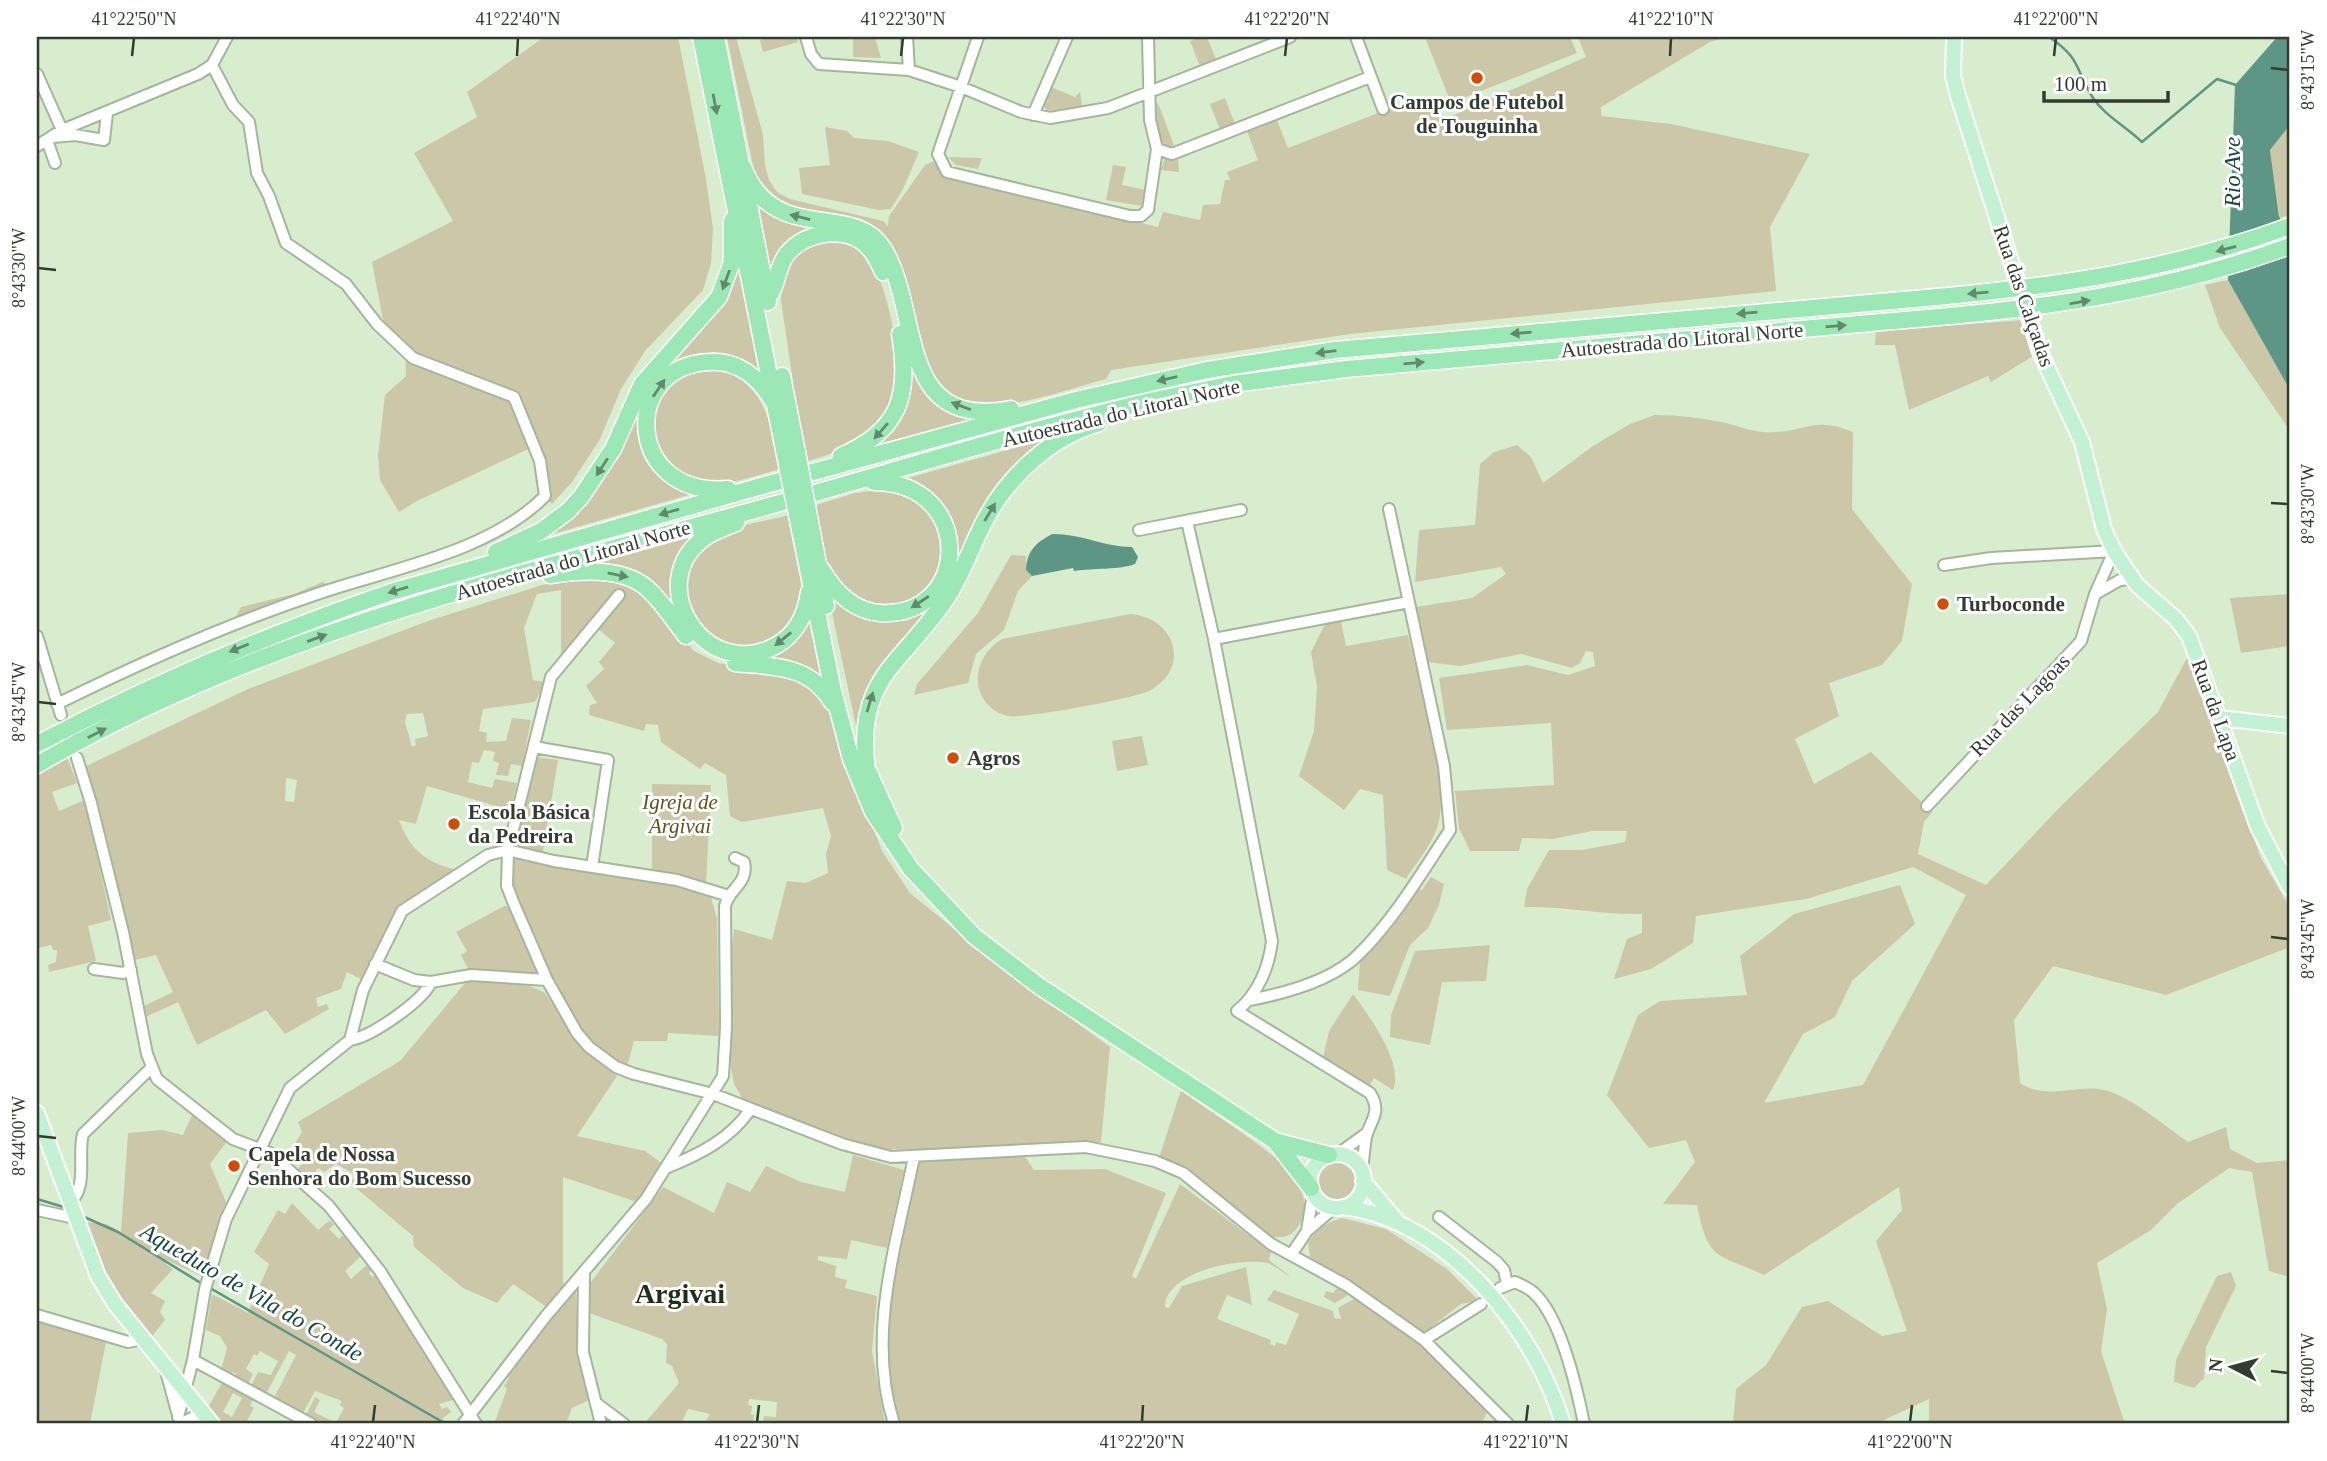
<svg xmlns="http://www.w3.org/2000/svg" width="2327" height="1461" font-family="'Times New Roman',serif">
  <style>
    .green { fill: #cdc7aa; fill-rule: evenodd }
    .water { fill: #5d9685 }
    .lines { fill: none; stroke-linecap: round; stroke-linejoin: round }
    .stream { stroke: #5d9685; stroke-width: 2.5 }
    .minor-casing { stroke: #a3b79a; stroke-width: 14 }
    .major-casing { stroke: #fff; stroke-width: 18 }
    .highway-casing { stroke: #fff; stroke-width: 19 }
    .minor { stroke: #fff; stroke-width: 10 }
    .major { stroke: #c3f1d3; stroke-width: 14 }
    .highway { stroke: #9be8b6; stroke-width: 16 }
    .highway-bridge-casing { stroke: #fff; stroke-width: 19; stroke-linecap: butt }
    .highway-bridge { stroke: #9be8b6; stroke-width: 16 }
    .oneway { fill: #62896c }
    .ticks { fill: none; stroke: #333c30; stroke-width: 2.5 }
    .poi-dot { fill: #d14d02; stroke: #fff; stroke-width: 2.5 }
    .labels { text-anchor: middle; stroke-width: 6; stroke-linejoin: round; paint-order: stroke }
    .poi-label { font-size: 21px; font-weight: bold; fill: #333c30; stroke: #fff; text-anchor: start }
    .street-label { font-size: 21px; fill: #333c30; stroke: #fff }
    .park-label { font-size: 21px; font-style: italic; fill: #5f541c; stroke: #fff }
    .water-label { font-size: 23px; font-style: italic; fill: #15473b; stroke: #fff }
    .district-label { font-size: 28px; font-weight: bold; fill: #203018; stroke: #fff }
    .neatline { fill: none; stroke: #333c30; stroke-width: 2.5 }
    .ticks-label { font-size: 18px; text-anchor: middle; fill: #333c30 }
  </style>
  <rect width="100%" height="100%" fill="#d7edce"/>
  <path class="green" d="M544,37H678L706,179L713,229L711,263L703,290L645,351L621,389L599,441L572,482L552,504L547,499L537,445L417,501L399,512L380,480L378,456L385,395L406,376L405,343L384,325L372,262L453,221L414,153L477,117L467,92Z
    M727,37H736L763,135L765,165L769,180L777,192L790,199L883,221L888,226L889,216L925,165L934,161L945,176L1158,227L1163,212L1200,220L1203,205L1220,204L1225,180H1230L1227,172L1258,160L1247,131L1277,120L1288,148L1414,99L1445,119L1586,57L1578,37H1729L1710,42L1601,107V116L1671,124L1810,154L1770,227L1776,291L1350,334L1111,370L1106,379C1052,393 975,428 931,379L891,252L786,207C770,197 762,188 754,171Z
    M771,37H796L798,42L763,52L760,40Z
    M853,37H875L881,58L853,57Z
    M1200,37H1207L1216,59L1200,66L1190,41Z
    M1434,37H1570L1577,53L1451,103L1426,40Z
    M1051,87L1075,97L1080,92L1082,106L1047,111L1043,105Z
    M1225,98L1235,124L1220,130L1210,104Z
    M1158,103L1174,145L1169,148C1156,141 1154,119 1154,105Z
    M2290,125V215L2280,218L2270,150Z
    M825,127L847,131L854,138L888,141L919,152L903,189L891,209L879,210L802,194L799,168L830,165Z
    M948,157L982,158L978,169L956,165Z
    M1165,158L1178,159L1179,172L1161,170Z
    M1113,165L1126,167L1122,185L1146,190L1142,206L1106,200Z
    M755,198L832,228L817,230L770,278Z
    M828,240C843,243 857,246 867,257C885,275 899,348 899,374C899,391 891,411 880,424C861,445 832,454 805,462L781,301C783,264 791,248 828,240Z
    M737,254L761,378C749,372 736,363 723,358C658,337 590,454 692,494L542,537L570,515L646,387L701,327Z
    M2228,280L2290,390V431L2220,328L2205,285Z
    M2024,320L2033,356L1991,382L1988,376L1909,410L1895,345H1875L1876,331Z
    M907,356C920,396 938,403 975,418L875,445L892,428Z
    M700,369C710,370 724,369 732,374C769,393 772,433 780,469C757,475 731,486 706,483C653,475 632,416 676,380C682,375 692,372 700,369Z
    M1655,415C1679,415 1702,418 1726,423C1738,426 1750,431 1763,432C1803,435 1810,414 1853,432L1852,509L1912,584L1902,641L1882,665L1829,683L1839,716L1795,739L1814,784L1871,752L1932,812L1924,822L1918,854L1986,885L2061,806L2158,712L2187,658L2191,662L2261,858L2290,908V947L2166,995L2053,966L2014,1020L2020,1083C2046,1100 2070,1086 2099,1089C2126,1092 2165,1126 2188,1142L2226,1127L2230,1149L2257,1163L2290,1160V1277L2269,1271L2252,1172L2229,1168L2177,1204L2151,1230L2097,1263L2107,1309L2101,1351L2125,1424H1929V1399L1884,1420L1882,1424H1733L1736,1389L1766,1365L1802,1307L1828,1301L1882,1336L1907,1331L1876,1241L1902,1210L1899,1187L1764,1275C1716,1253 1708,1261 1697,1205L1663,1204L1695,1162L1686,1140L1649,1148L1607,1095L1638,1015L1660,1001L1747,995L1740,956L1794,914L1900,885L1915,924L1852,981L1835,1017L1803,1034L1764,1103L1863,1085L1966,895L1913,867L1806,899L1696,916L1693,943L1651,969L1614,979L1627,939L1642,933V914C1602,915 1564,906 1524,907L1527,889L1549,850H1582L1625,842L1627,831H1592L1553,839L1522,838L1519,851H1470L1459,828L1455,791L1554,785L1551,723L1447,730L1439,678L1527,665L1568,675L1595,666L1593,652L1586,651L1580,663L1572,668L1521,654L1460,666L1427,662L1416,607L1472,598L1506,574L1501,567L1415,582L1419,530L1475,525L1480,464L1494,452L1517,445L1531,457L1543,483L1593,446L1630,424Z
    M1057,436L1014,470L939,603L886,660L860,745L827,589L856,611L933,599L952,532L901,480Z
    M879,490C887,491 898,490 905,493C974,520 936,630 866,603C845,595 831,579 823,558C817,542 816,522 813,506L855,493Z
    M789,515C794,544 807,581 798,610C775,682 656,640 691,567C697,555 705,541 717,535C739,525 766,521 789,515Z
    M699,534L687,547L682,625L664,601L587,565Z
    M1011,555L1026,556V570L1032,576L1018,591L1004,630L976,654L968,683L914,695L917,684L978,613Z
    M584,578L615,580L627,584L651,602L694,651L718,663L799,678L825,701L882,851L910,893L1010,974L1110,1047L1101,1142L941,1151L915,1155V1149H892L891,1155L745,1103L734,1084L731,1068L730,958L734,929L772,940L787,881L806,883L828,873L826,854L831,836L823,808L742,822L730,816L726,775L705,763L700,769L661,742L658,725L646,724L644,731L589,715L590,705L597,703L586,686L604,669L599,662L615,643L597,628L567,653H561V590L537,594L524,628L533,680L545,682L535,702L483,709L479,731L487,733L486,742L506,741L512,718L531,720L522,766L511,764L508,776L496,775L499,763L493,761L495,752L484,750L479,763L472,762L468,782L492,788L495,779L517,783L510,810L427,786L416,824L399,820C409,848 425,862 453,869V875L400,909L363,980L347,972L341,989L316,998L318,1007L327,1004L329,1009L285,1034L266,1010L197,1045L178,1002L144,1018L142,1007L173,992L156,955L131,961L84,767L248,689L428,621L542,585ZM423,713L428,736L415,739L416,745L412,747L405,722L407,714ZM286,778L297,780L294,802L285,801Z
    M323,582L330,588L232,624L241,607L294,594Z
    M2290,594V646L2241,653L2230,598Z
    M808,610L821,682L758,657Z
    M1130,614C1174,617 1192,666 1151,690C1138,698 1023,719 1009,716C995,714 983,703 979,689C974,669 985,649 1002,639Z
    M1341,621L1346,646L1408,635C1418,680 1452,787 1437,828C1431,846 1416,863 1406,879L1387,870L1383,795L1360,789L1344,810L1299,776L1314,731L1317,687L1311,652L1325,624Z
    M1142,736L1148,765L1117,771L1112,741Z
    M67,757L77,783L52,792L59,811L85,800L111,920L88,926L96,961L49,972L48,965L56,962L57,950H53L51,945L39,948L37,939V776Z
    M534,757L558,760L542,857L514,845Z
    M652,784L711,785L706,885L652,873Z
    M512,858L669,883L711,897L717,918L719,1036L668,1033L667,1041H634L627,1067L607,1054L582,1032L552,979L512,887Z
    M1431,877L1444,884L1439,905L1428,928L1410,945L1390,996L1358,990L1360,961L1393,925L1416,887L1422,890Z
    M504,906L509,907L539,970L537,975L470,972L461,955L467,951L456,932Z
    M1490,945L1486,981L1442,982L1430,1045L1390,1037L1391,1015L1415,951Z
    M471,980L530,986L545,993L580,1046L617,1076L577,1136L645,1151L664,1165L637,1202L563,1177V1282L565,1285L548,1308L513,1284L497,1303L463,1288L414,1247L413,1236L350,1183L356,1175L336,1164L324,1172L318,1168L310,1179L297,1170L305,1160L309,1162L312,1159L296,1142L302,1132L298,1122L400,1061L466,982Z
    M1353,994C1370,1017 1404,1063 1393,1090L1374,1078L1369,1086L1323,1058L1329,1031Z
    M1181,1090C1215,1117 1264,1143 1293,1175C1304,1188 1309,1210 1299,1225C1292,1236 1285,1238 1272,1237L1182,1166L1159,1158Z
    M193,1113L228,1140L210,1164L228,1207L203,1277L167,1260L166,1264L173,1269L151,1293L165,1301L160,1312L165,1320L150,1339L111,1289L82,1222L106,1224L121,1232L128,1133L162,1130L183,1135Z
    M853,1155L904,1170L887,1248L851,1240L847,1259L818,1256V1260L836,1266L835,1277L847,1280L845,1288L877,1296L872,1351L885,1424H763L764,1416L776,1417L777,1402L749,1399L748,1405L752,1406L751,1414L754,1415L753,1424H704L710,1414L688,1409L681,1424H644L679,1383L672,1366L666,1363L667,1344L662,1339L589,1313L588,1286L663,1187L714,1213L727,1182L750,1192L766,1166L801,1182L845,1192Z
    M1024,1155L1034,1170L1105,1169L1166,1193L1132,1276L1136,1279L1180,1184L1271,1252L1269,1260L1290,1276C1282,1273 1275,1265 1267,1263C1239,1257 1165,1272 1165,1307L1169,1308L1182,1286L1246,1267L1252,1305L1227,1295L1217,1319L1271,1340L1270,1344L1275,1346L1276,1342L1286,1345L1299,1314L1267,1300L1274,1290L1333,1311L1334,1318L1341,1319L1338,1308L1354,1299L1367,1304L1419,1343L1489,1409L1481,1424H901C872,1336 901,1249 920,1162Z
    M1315 1180a21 21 0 1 1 42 0a21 21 0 1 1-42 0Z
    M292,1203L318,1230L330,1220L334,1225L329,1229L339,1239L343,1235L361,1256L345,1271L351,1279L368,1264L373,1269L369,1273L372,1277L377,1274L456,1399L439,1404L442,1409L447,1407L451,1412L442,1419L451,1424H323L306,1415L315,1397L320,1400L314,1412L336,1423L344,1408L340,1405L342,1401L315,1391L303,1413L274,1398L296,1355L289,1351L266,1394L251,1386L258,1372L271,1375L278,1361L260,1351L257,1356L254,1354L246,1369L253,1374L248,1384L234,1378L236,1374L232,1372L230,1375L221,1370L227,1348L220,1336L206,1330L212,1294L248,1313L269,1264L254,1252L278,1210L285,1214Z
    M1342,1218L1386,1229L1447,1269L1479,1301L1461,1304L1426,1331H1418L1310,1257L1308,1243C1318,1228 1325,1223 1342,1218Z
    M2231,1272L2236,1286L2206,1347L2204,1378L2194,1388L2174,1382L2176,1360L2217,1276Z
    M1338,1287L1348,1295L1335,1303L1324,1297L1326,1291L1333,1293Z
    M576,1291L578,1353L589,1400L572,1408L566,1424H494L507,1389L504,1386L509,1378L505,1375L572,1292Z
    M37,1320L106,1342L90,1424H37Z
    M223,1381L254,1397L250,1406L254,1408L247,1421L251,1424H219L207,1409ZM233,1393L242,1398L232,1417L223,1412Z"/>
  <path class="water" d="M2277,37H2290V125L2270,150L2279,216L2290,237V390L2228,280L2235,85Z
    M1052,534C1083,534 1104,547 1132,547L1138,557L1135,564C1120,570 1093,568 1074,571L1073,568L1032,576L1026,570C1027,550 1036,543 1052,534Z"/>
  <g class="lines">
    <path class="stream" d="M2049,37C2082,59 2075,70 2093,98C2105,116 2127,127 2142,142L2217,79L2236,85
      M37,1199L67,1208
      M82,1216L118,1232L204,1285
      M210,1288L446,1424"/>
    <g class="minor-casing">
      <path id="minor" d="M806,37L811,54L819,64L909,70L961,87L1021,112L1050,118L1108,108L1290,37
        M907,37L909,70
        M978,37L938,154L947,172L1130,216H1141L1148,210L1157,149L1150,120L1148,37
        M1356,37L1383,109
        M37,74L62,130
        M1033,115L1067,37
        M53,137L75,135L104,140L107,113
        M47,140L55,163
        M37,146L62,130L198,74L212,65L227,37
        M1157,149L1172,154L1370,77
        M1187,521L1214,639L1272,941C1269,967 1258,994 1237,1011L1370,1093C1382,1112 1371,1119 1366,1137C1364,1149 1363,1161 1362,1173
        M1139,530L1241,510
        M2097,593L2120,580L2132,579
        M619,595L551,677L508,850L507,886L514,904L547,980L577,1033L589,1047L616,1067L634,1074L713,1094L842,1144L891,1157L1086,1147L1155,1161L1183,1173L1271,1244L1346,1285L1424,1340L1508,1424
        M37,636L61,715
        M1214,639L1409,602
        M57,704C142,662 228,624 317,594C390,569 490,552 545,496L540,461L514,397L413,358L377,324L346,284L286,243L269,196L257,173L249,122L233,105L212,65
        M534,747L608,760L592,867
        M77,758L91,803L123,932L147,1054L157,1079L233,1139L270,1153L329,1206L380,1271L476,1424
        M1927,806L2081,641L2095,594L2114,551L1991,558L1944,565
        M375,964L414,980L431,982L471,975L547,980
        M94,969L123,973L131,970
        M1250,1000C1286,993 1332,981 1358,955C1394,920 1422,872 1450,830L1444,766L1389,509
        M350,1040C371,1037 423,1001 431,982
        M1338,1154L1367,1133
        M668,1167C700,1154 730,1139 750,1110
        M69,1203C89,1188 77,1155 83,1134L151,1068
        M37,1210L75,1218
        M1439,1217L1497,1262L1504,1270L1507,1284
        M1307,1231L1313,1193
        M1291,1255L1307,1231L1335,1207
        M584,1273L583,1352L601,1424
        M1500,1288L1515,1282C1521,1285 1529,1288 1534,1293C1561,1318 1577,1389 1584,1424
        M37,1315L128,1342L142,1339
        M1424,1340L1481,1304
        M193,1360L311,1424
        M166,1371L177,1412
        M596,1403L624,1424
        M178,1417L193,1360L205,1289L226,1219L290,1088L350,1040L363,990L402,911L488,855L508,850L554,861L677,880L729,896
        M180,1424L202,1413
        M463,1424L546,1316L646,1199L723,1076L726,1027L725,906C729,888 749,884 744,862L735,858
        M894,1424C866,1336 896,1246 914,1157"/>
    </g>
    <g class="major-casing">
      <path id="major" d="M1954,37L1953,76L1958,96L2040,352L2082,442L2104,529L2114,551L2137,585L2176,619L2189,636L2258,827L2290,888
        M2219,718L2290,726
        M37,1113L98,1276L115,1304L212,1424
        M1310 1181a27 27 0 1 1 54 0a27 27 0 1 1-54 0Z
        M1363,1181L1397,1221
        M1343,1207C1447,1220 1535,1329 1563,1424"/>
    </g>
    <g class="highway-casing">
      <path id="highway" d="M701,37L785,455
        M716,37L768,302
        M743,167C774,247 852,200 883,248C923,312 894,431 1011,409
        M767,298C778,287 776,268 787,254C803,234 839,226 861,241C872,248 878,261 883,272
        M782,376L797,452
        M841,456C901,430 910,395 900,334
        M728,489C625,498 620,366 709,362C738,360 759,378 773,401
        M810,522L826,606
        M736,523C726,527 715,531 707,536C640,580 704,686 777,645C796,634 806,614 809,592
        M799,525L833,691L851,759L873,812L911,869L974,936L1039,986L1275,1141L1329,1155
        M496,552L541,531L568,511L581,497L613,449L642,384L719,297L732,262V221L737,214
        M822,570C835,592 853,611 880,613C972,618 975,482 874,482
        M550,575C581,570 624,567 648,589C663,603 674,621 686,636
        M735,663C774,667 809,664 832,702
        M37,744C152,684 268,634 391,592L758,487L1076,400L1207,370L1335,350L1937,297
        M863,760L894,828
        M37,765C250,640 493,581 729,517C869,479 1008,435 1150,401L1233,384L1346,369L1939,317
        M867,770C854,674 906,663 949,594C963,572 972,545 984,522C1007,477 1050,437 1099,423
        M1275,1141L1311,1188"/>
    </g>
    <use href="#minor" class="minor"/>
    <use href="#major" class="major"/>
    <use href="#highway" class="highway"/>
    <g class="highway-bridge-casing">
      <path id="highway-bridge" d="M1937,297C2064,285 2170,270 2290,226
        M1939,317C2063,306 2172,289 2290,246
        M797,452L810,522
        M785,455L799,525"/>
    </g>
    <use href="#highway-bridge" class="highway-bridge"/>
  </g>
  <defs><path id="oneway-solid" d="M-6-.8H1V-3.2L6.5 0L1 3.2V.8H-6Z" transform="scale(1.75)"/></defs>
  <g class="oneway">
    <use href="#oneway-solid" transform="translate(715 104) rotate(79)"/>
    <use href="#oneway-solid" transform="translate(800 217) rotate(-166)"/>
    <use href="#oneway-solid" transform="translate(2226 249) rotate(165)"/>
    <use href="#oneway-solid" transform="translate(726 280) rotate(110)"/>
    <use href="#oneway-solid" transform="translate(1978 293) rotate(175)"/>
    <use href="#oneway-solid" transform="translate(2080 302) rotate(-10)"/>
    <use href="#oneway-solid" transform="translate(1747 313) rotate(175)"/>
    <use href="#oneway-solid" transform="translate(1836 326) rotate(-5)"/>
    <use href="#oneway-solid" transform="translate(1521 333) rotate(175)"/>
    <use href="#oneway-solid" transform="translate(1326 352) rotate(173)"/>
    <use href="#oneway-solid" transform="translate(1414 363) rotate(-5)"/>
    <use href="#oneway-solid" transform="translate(1167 379) rotate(167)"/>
    <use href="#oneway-solid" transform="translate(659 388) rotate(-56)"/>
    <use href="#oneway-solid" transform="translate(961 406) rotate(-159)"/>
    <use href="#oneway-solid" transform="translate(881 431) rotate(131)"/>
    <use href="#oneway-solid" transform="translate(602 467) rotate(123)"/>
    <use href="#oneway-solid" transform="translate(669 512) rotate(164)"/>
    <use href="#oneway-solid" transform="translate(990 512) rotate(-59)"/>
    <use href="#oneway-solid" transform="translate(618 575) rotate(11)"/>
    <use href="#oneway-solid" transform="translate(398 590) rotate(163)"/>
    <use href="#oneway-solid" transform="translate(920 602) rotate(147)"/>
    <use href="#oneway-solid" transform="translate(317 638) rotate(-20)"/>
    <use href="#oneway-solid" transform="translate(783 639) rotate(141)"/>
    <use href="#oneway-solid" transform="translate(239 648) rotate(158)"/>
    <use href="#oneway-solid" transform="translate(870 702) rotate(-73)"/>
    <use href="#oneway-solid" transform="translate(97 733) rotate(-27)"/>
  </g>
  <path class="ticks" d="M132,56L134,38M517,56L518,38M901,56L903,38M1285,56L1287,38M1670,56L1671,38M2054,56L2056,38M2271,68L2288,70M38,268L56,270M2271,503L2288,504M38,702L56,704M2271,937L2288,939M38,1136L56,1138M2271,1371L2288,1373M373,1422L375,1405M757,1422L759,1405M1142,1422L1143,1405M1526,1422L1528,1405M1910,1422L1912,1405"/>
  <g class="poi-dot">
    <circle cx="1477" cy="78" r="7"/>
    <circle cx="1943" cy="604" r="7"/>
    <circle cx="953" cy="758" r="7"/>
    <circle cx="454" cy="824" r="7"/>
    <circle cx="234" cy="1166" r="7"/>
  </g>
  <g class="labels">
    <g class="poi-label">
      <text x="1477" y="109" text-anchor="middle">Campos de Futebol<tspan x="1477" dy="24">de Touguinha</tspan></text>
      <text x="1957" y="611">Turboconde</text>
      <text x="967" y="765">Agros</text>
      <text x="468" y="819">Escola Básica<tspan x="468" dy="24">da Pedreira</tspan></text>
      <text x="248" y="1161">Capela de Nossa<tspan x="248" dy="24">Senhora do Bom Sucesso</tspan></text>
    </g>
    <g class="street-label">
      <text transform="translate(2024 296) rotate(71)" y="7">Rua das Calçadas</text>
      <text transform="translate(1682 340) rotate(-5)" y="7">Autoestrada do Litoral Norte</text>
      <text transform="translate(1121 413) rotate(-13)" y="7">Autoestrada do Litoral Norte</text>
      <text transform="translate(573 560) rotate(-16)" y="7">Autoestrada do Litoral Norte</text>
      <text transform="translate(2020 705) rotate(-46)" y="7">Rua das Lagoas</text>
      <text transform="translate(2216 710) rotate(70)" y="7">Rua da Lapa</text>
    </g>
    <g class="park-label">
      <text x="680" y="809">Igreja de<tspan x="680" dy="24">Argivai</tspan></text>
    </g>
    <g class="water-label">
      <text transform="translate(2232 172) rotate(-90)" y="8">Rio Ave</text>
      <text transform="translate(252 1292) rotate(30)" y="8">Aqueduto de Vila do Conde</text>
    </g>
    <g class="district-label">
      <text x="680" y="1303">Argivai</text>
    </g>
  </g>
  <rect width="2327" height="1461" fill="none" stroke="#ffffff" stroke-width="77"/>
  <g transform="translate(2232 1367) rotate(276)" stroke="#ffffff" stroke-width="5" paint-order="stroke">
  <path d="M0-5L12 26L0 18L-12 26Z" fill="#333c30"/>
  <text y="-10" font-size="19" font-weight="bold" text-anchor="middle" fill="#333c30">N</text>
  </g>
  <path d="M2044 91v10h124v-10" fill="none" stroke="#333c30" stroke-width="3.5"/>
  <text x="2054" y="91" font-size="21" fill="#333c30" stroke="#ffffff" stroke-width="5" paint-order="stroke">100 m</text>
  <rect x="38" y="38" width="2250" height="1384" class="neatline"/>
  <g class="ticks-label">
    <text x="134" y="25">41°22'50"N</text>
    <text x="518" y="25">41°22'40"N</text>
    <text x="903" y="25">41°22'30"N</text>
    <text x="1287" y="25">41°22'20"N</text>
    <text x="1671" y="25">41°22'10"N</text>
    <text x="2056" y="25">41°22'00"N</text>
    <text transform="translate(2308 70) rotate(-90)" y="6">8°43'15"W</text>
    <text transform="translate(19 268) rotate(-90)" y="6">8°43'30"W</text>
    <text transform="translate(2308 504) rotate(-90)" y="6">8°43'30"W</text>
    <text transform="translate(19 702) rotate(-90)" y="6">8°43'45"W</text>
    <text transform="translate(2308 939) rotate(-90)" y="6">8°43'45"W</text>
    <text transform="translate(19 1136) rotate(-90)" y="6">8°44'00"W</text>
    <text transform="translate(2308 1373) rotate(-90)" y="6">8°44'00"W</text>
    <text x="373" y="1448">41°22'40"N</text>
    <text x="757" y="1448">41°22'30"N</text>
    <text x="1142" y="1448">41°22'20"N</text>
    <text x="1526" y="1448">41°22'10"N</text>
    <text x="1910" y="1448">41°22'00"N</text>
  </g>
</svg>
